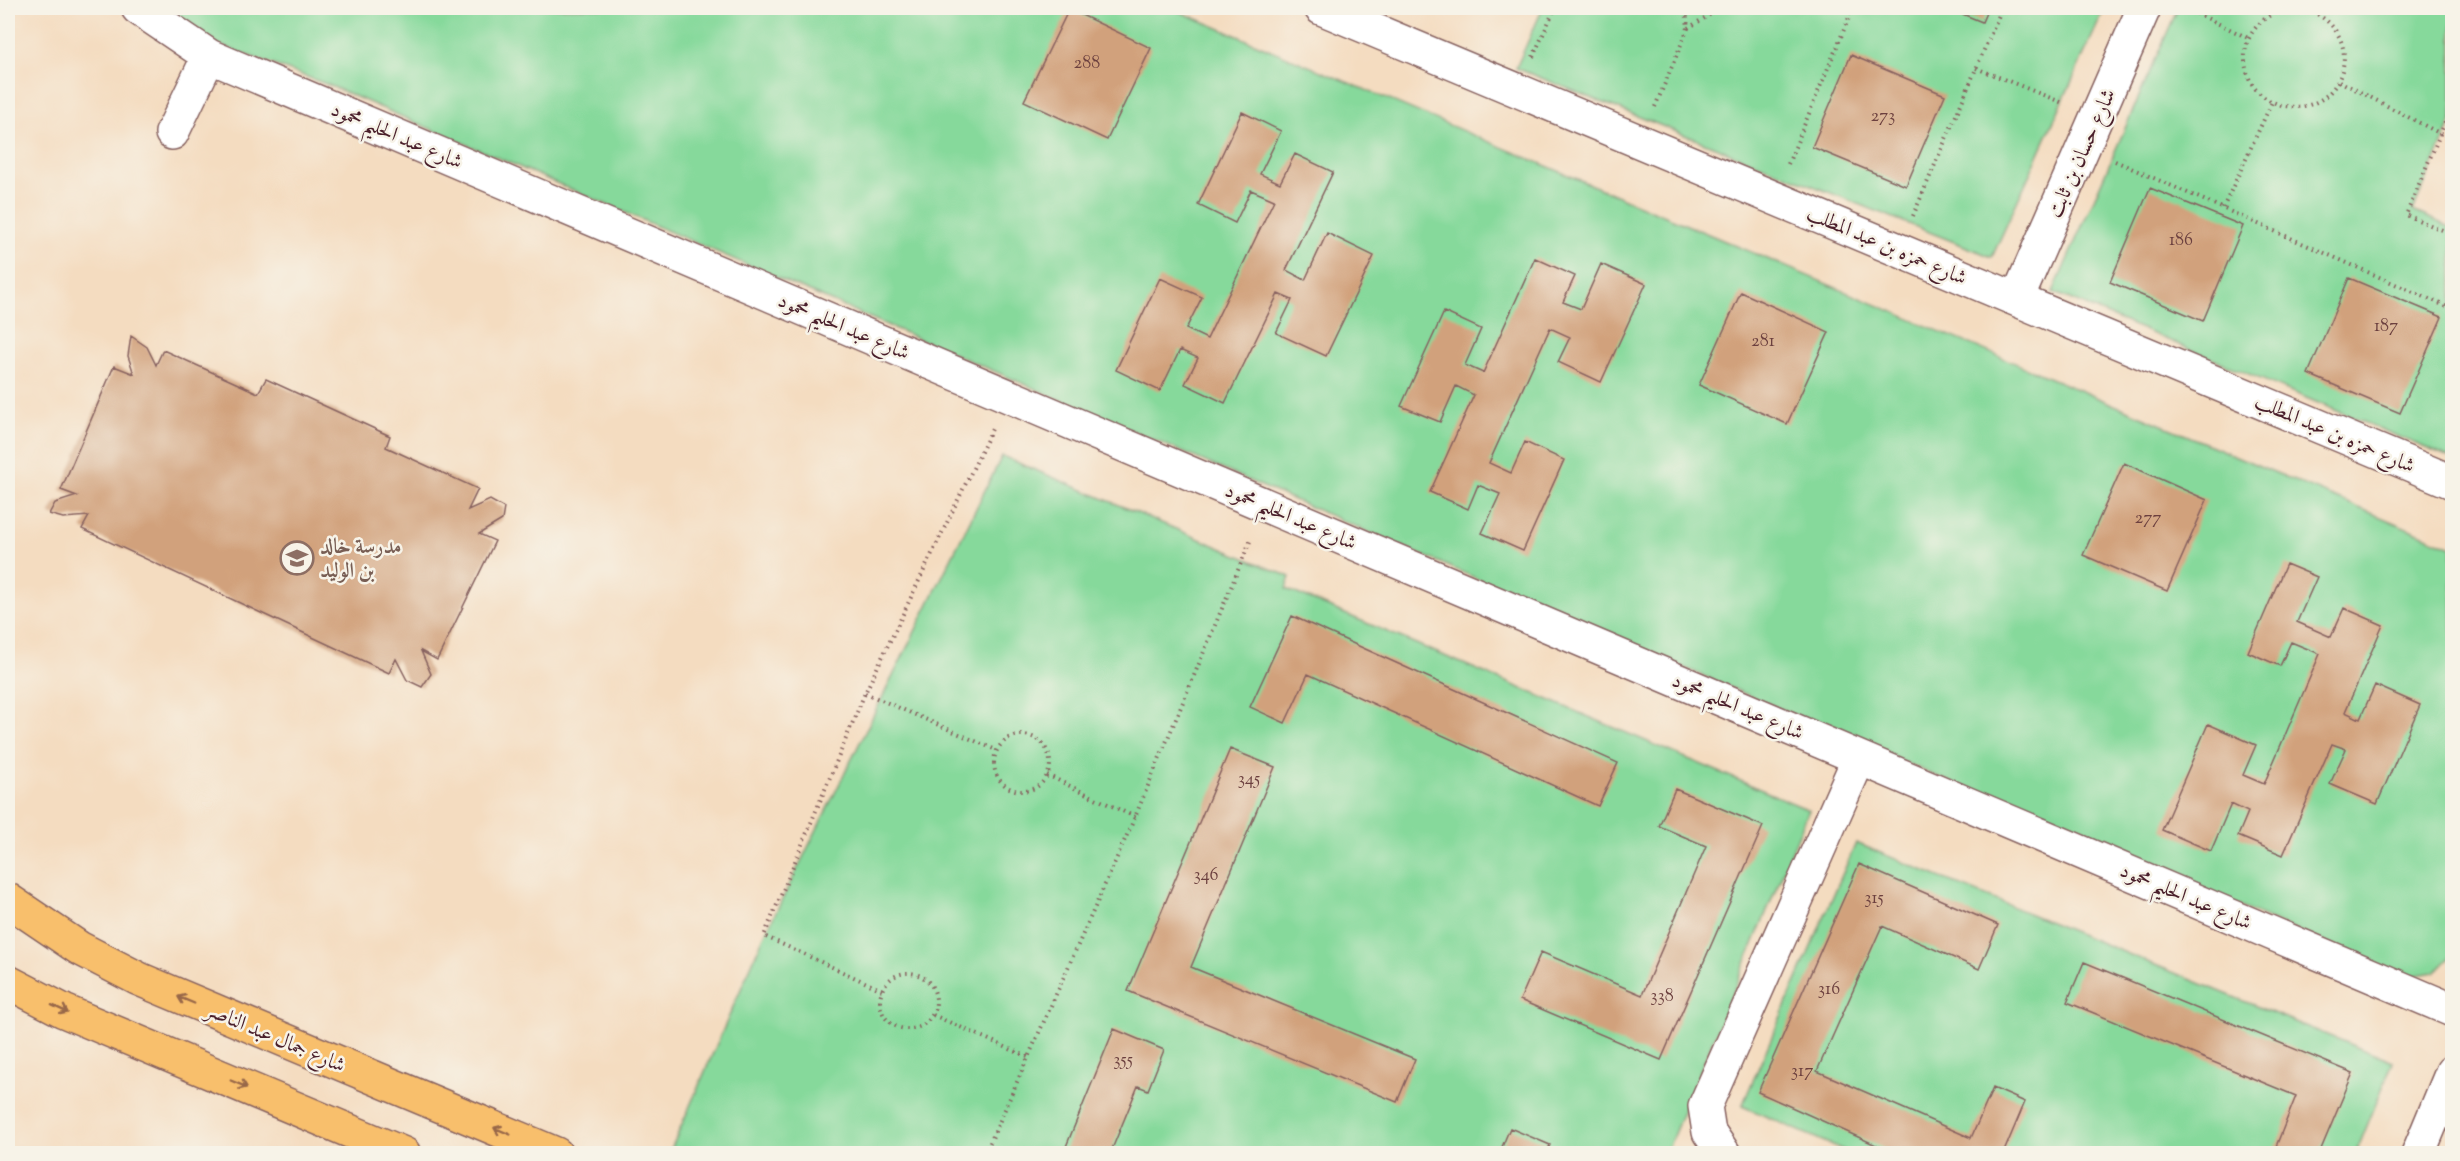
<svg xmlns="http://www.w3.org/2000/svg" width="2460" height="1161" font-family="'Sorts Mill Goudy',Amiri,serif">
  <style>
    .green { fill: #86d99b; stroke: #687c63; stroke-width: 1.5 }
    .building { fill: #d1a17c }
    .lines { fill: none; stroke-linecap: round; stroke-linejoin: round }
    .minor-casing { stroke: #86615f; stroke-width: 36 }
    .major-casing { stroke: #86615f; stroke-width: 36 }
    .path { stroke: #86615f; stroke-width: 4; stroke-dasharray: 1.5 4.5; stroke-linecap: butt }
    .minor { stroke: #fff; stroke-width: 33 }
    .major { stroke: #f8bf6c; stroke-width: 33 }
    .oneway { stroke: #986748 }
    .labels { text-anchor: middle; stroke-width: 5; stroke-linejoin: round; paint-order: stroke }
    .number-label { font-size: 18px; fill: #6c403f }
    .street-label { font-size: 21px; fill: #4a1f2b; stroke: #f7f3e8 }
    .education-label { font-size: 21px; font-weight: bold; fill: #785e54; stroke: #f7f3e8; text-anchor: start }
  </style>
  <rect width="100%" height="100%" fill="#f7f3e8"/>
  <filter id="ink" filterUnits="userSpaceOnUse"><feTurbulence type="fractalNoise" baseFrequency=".0167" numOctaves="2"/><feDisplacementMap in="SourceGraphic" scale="12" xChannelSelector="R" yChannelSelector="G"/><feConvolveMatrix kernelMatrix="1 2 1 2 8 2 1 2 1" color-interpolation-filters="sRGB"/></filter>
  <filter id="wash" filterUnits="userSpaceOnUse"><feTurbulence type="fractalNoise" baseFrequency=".008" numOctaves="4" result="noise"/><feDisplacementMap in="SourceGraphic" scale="24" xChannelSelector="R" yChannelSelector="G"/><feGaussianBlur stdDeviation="1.35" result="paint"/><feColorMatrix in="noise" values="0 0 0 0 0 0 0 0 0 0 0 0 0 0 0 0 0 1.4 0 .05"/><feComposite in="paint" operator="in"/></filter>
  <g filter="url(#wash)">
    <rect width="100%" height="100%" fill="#f4dcc0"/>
    <path class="green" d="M155,8H1171L2452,547V956L2435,972L2404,977L326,84L189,34Z
      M1543,8H2105L1992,257L1516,68Z
      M2178,8H2452V121L2413,211L2452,228V459L2053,292Z
      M1002,456L1290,577L1286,589L1809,810L1666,1153L669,1154L764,936Z
      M1856,843L2393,1062L2356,1153H1850L1742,1106Z"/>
    <g id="blocks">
      <path class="building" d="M1948,8H1988L1982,22Z
        M1069,9L1151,48L1107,140L1024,101Z
        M1851,55L1945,95L1906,186L1812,147Z
        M1242,112L1281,131L1260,174L1280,183L1295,154L1333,172L1286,270L1305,280L1327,233L1374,256L1326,356L1276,333L1292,300L1278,294L1225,403L1185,384L1198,358L1180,350L1160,391L1116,370L1160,278L1202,297L1186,329L1207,339L1274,200L1251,190L1235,223L1198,205Z
        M2150,188L2243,226L2203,321L2110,282Z
        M1535,258L1575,276L1563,302L1581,309L1601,264L1646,284L1601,382L1558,362L1570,337L1550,328L1489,463L1511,473L1525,442L1564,460L1523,551L1482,533L1500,494L1478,485L1468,509L1430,492L1474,395L1456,386L1440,422L1401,406L1444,312L1481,329L1465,365L1483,373Z
        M2349,278L2442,317L2400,413L2308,374Z
        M1741,292L1829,332L1787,424L1699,385Z
        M131,336L147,347L156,365L163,350L258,393L266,379L390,436L386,447L478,489L468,510L490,500L504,508L502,520L479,534L495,541L437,660L421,651L431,674L422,687L407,680L396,659L389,673L82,529L89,516L63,518L49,514L55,503L77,496L61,490L114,366L134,374L128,356Z
        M2124,463L2207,500L2167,591L2083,555Z
        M2286,564L2317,577L2297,622L2331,637L2344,608L2383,625L2345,712L2360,719L2375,685L2420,705L2377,804L2330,784L2346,749L2332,744L2283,855L2238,836L2248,812L2231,804L2211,851L2162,830L2208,724L2256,745L2243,775L2264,784L2320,654L2291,642L2280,666L2248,652Z
        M1292,616L1618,763L1598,806L1308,674L1285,723L1250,707Z
        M1230,749L1275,767L1191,967L1415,1059L1397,1102L1128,991Z
        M1675,789L1763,826L1661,1060L1520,1000L1541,952L1642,995L1706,846L1659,826Z
        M1859,864L1998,925L1979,969L1882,926L1817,1071L1971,1138L1993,1088L2025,1102L2003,1154H1896L1758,1092Z
        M2084,962L2353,1073L2319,1154H2273L2296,1096L2067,1002Z
        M1114,1029L1164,1050L1148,1090L1138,1086L1110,1154H1063Z
        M1510,1128L1550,1145L1546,1154H1499Z"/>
    </g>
  </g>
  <g filter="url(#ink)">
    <use href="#blocks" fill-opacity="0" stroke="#86615f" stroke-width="1.5"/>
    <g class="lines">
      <g class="minor-casing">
        <path id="minor" d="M138,8L209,56L2452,1010
          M1321,8L2452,482
          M172,133L209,56
          M2017,299L2144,8
          M1724,1154L1709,1132L1705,1106L1859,758
          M2418,1154L2452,1072"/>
      </g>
      <g class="major-casing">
        <path id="major" d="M8,900L79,948L139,979L556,1154
          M8,982L64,1011L404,1154"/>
      </g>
      <path class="path" d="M2186,8L2248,38
        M2286,8C2255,18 2236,45 2249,78C2254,91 2266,100 2278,104C2341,124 2376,32 2303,8
        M1688,28L1713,13L1714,8
        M1533,57L1555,8
        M1976,68L2063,103
        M2339,81L2441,134
        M2452,106L2406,215L2452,234
        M1655,107L1688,28L1686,8
        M2115,161L2452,309
        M1788,164L1853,8
        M2223,208L2272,102
        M1913,216L2002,8
        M865,693L996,750
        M994 763a28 28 0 1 1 56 0a28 28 0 1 1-56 0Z
        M1047,775L1135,817
        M880 1001a28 28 0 1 1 56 0a28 28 0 1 1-56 0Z
        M882,990L764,936L865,693L992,429
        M933,1015L1028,1057
        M985,1154L1135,817L1251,539"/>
      <use href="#minor" class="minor"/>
      <use href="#major" class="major"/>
    </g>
    <defs><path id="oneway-shaft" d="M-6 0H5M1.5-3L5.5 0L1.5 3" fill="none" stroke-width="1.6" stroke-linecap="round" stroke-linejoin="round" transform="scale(1.5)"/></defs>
    <g class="oneway">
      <use href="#oneway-shaft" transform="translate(186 1000) rotate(-157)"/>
      <use href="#oneway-shaft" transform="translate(60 1009) rotate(25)"/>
      <use href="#oneway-shaft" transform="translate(239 1084) rotate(23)"/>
      <use href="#oneway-shaft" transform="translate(502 1131) rotate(-157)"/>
    </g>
  </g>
  <defs>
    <g id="school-ring" transform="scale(1.725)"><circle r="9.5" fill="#f7f3e8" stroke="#8d6e63" stroke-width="1.5"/><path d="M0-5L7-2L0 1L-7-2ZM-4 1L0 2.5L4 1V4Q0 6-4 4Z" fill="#8d6e63"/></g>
  </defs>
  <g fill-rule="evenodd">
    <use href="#school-ring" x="297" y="558"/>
  </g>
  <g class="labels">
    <g class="number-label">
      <text x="1087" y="68">288</text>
      <text x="1883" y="121">273</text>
      <text x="2181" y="245">186</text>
      <text x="2386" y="331">187</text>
      <text x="1763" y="346">281</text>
      <text x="2148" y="523">277</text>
      <text x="1249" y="784">345</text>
      <text x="1206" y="880">346</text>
      <text x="1874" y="903">315</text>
      <text x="1829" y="994">316</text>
      <text x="1662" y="1001">338</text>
      <text x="1123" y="1065">355</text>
      <text x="1802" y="1076">317</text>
    </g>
    <g class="street-label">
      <text transform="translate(397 135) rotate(23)" y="7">شارع عبد الحليم محمود</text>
      <text transform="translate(2081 153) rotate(-66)" y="7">شارع حسان بن ثابت</text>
      <text transform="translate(1887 245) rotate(23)" y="7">شارع حمزه بن عبد المطلب</text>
      <text transform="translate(844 326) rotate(23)" y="7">شارع عبد الحليم محمود</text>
      <text transform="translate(2335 433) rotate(23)" y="7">شارع حمزه بن عبد المطلب</text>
      <text transform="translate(1291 516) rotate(23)" y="7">شارع عبد الحليم محمود</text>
      <text transform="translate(1738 706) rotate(23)" y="7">شارع عبد الحليم محمود</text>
      <text transform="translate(2186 896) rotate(23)" y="7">شارع عبد الحليم محمود</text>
      <text transform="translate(276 1037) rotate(23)" y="7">شارع جمال عبد الناصر</text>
    </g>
    <g class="education-label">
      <text x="320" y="553">مدرسة خالد<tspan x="320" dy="24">بن الوليد</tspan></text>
    </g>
  </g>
  <rect width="2460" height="1161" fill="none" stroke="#f7f3e8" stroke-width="30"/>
</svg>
